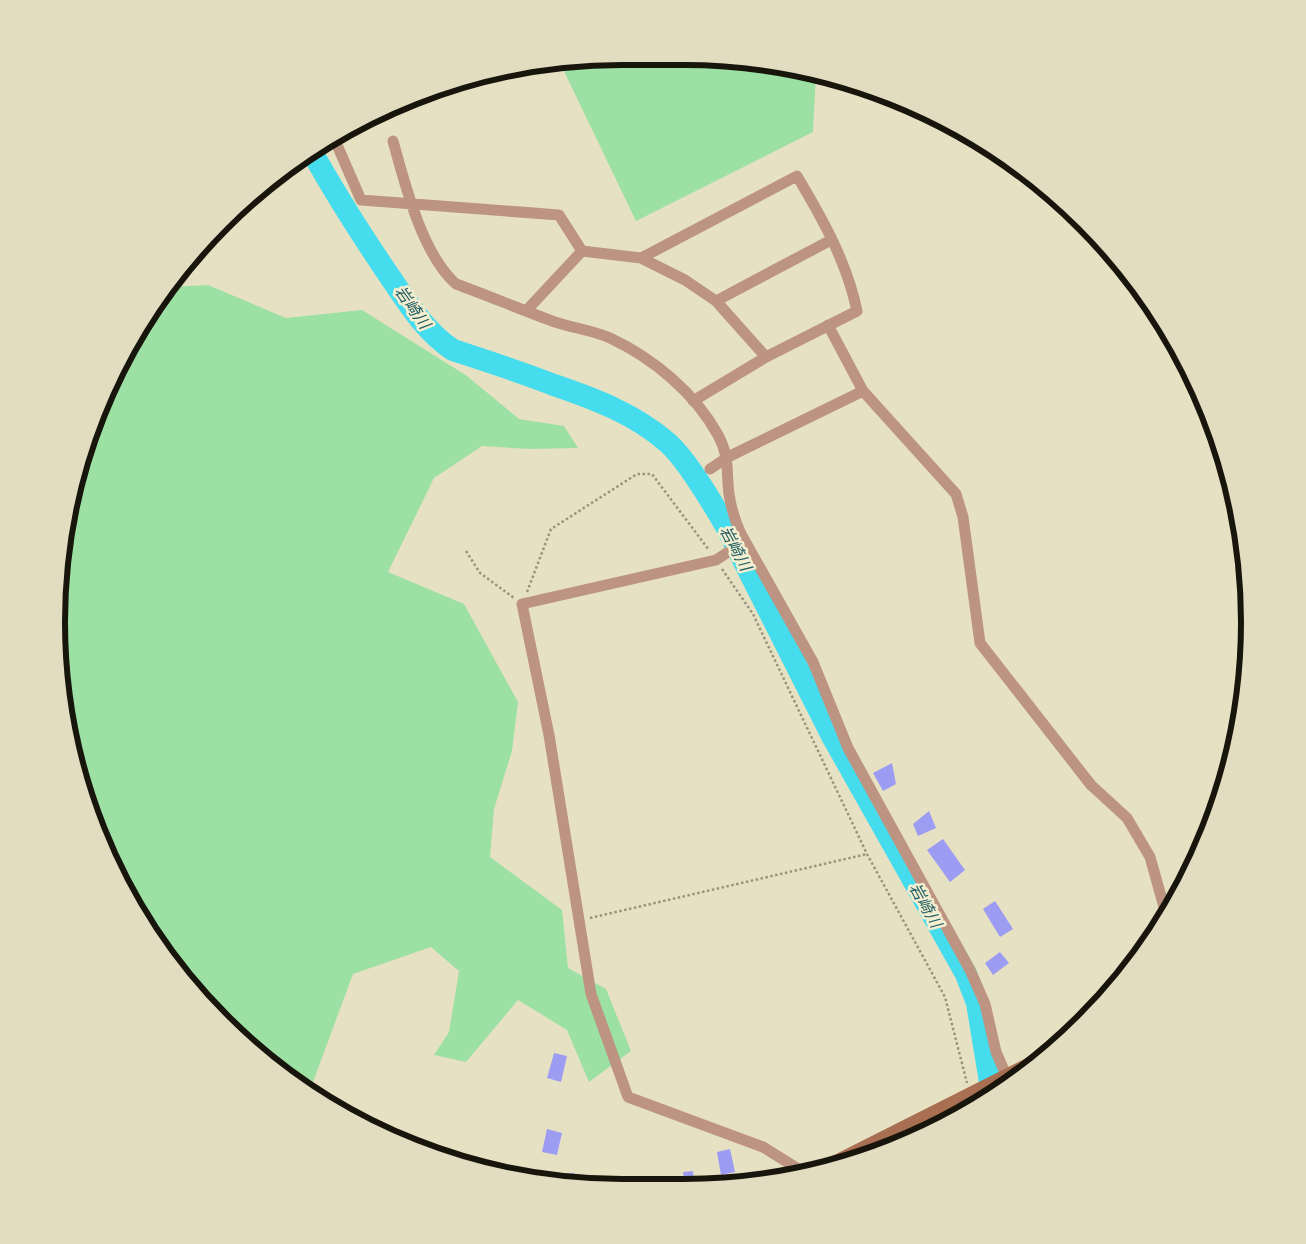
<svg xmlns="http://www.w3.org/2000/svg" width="1306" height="1244" font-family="'DejaVu Sans','Noto Sans JP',sans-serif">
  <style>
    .green { fill: #9ce0a3 }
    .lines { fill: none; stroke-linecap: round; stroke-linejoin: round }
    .river { stroke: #45ddee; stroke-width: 22 }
    .building { fill: #9d9cf3 }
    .path { stroke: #99947e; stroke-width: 2.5; stroke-dasharray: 2.5 2.5; stroke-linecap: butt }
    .street { stroke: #bd9481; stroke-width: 11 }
    .secondary { stroke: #a96f53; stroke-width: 15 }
    .labels { text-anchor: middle; stroke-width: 5; stroke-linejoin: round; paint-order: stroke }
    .water-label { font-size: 16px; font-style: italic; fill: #205d64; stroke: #f4eed0 }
    .rim { fill: none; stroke: #18160c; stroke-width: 6 }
  </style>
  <rect width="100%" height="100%" fill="#e7e1c3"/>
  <path class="green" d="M721,57L816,73L813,132L636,221L561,65Z
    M208,285L286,318L362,310L467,376L519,419L564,426L578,448L530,449L482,446L434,478L388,572L464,604L518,702L512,751L494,809L490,857L562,910L568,968L606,989L631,1051L589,1082L567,1030L518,1000L466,1062L434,1055L449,1032L459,971L431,947L353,974L309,1093L197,995L132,905L86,804L61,696V548L86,440L132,339L170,287Z"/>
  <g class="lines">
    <path class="river" d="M311,150C334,192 359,231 386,271C406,300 423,330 453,350C487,361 521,372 554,385C595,399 635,414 668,443C688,461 713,504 727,528L832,736L966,974L977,1003L992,1094"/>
  </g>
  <path class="building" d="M892,763L896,784L883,791L873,773Z
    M929,811L936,828L918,836L913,824Z
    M943,839L965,870L950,882L927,850Z
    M995,901L1013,929L1000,937L983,909Z
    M1000,952L1009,963L993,975L985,963Z
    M554,1053L567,1056L561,1082L547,1078Z
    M547,1129L562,1133L557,1155L542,1152Z
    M730,1149L735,1172L721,1175L717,1152Z
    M693,1171L694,1185L685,1186L683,1172Z
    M760,1172L765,1181L745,1183L744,1182Z
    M574,1173V1183L551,1181V1174Z"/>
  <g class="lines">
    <path class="path" d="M466,551L480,573L514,598
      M722,569L753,614L867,854L945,997L967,1083
      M527,592L551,529L637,474H652L709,550
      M590,918L867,854"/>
    <path class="street" d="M334,138L361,200L559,215L582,251L526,311
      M393,141C405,184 422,254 456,284C489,296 522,310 555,322C573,328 592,330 610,338C653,358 695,393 718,435C730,457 726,471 729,494C731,508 735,521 741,534L813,662L848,748L970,970L985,1004L996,1052L1006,1075L1007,1083
      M582,251L641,258L685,280L716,301L766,357
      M641,258L797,176C822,218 847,262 857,311L766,357L693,401
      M716,301L831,240
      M828,325L863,391L956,494L963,517L980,643L1091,785L1127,818L1150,857L1166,914
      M710,469L728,457L863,391
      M745,541L716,560L522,604L549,735L591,994L628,1097L763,1147L803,1172"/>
    <path class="secondary" d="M827,1167L1039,1060"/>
  </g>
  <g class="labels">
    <g class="water-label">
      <text transform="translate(413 307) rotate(55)" y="6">岩崎川</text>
      <text transform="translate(736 548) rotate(62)" y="6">岩崎川</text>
      <text transform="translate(926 905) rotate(61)" y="6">岩崎川</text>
    </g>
  </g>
  <path d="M0 0H1306V1244H0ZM622 65H684A557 557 0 0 1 1241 622V622A557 557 0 0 1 684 1179H622A557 557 0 0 1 65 622V622A557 557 0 0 1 622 65Z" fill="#e2ddc0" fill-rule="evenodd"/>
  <path class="rim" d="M622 65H684A557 557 0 0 1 1241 622V622A557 557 0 0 1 684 1179H622A557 557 0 0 1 65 622V622A557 557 0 0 1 622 65Z"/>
</svg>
